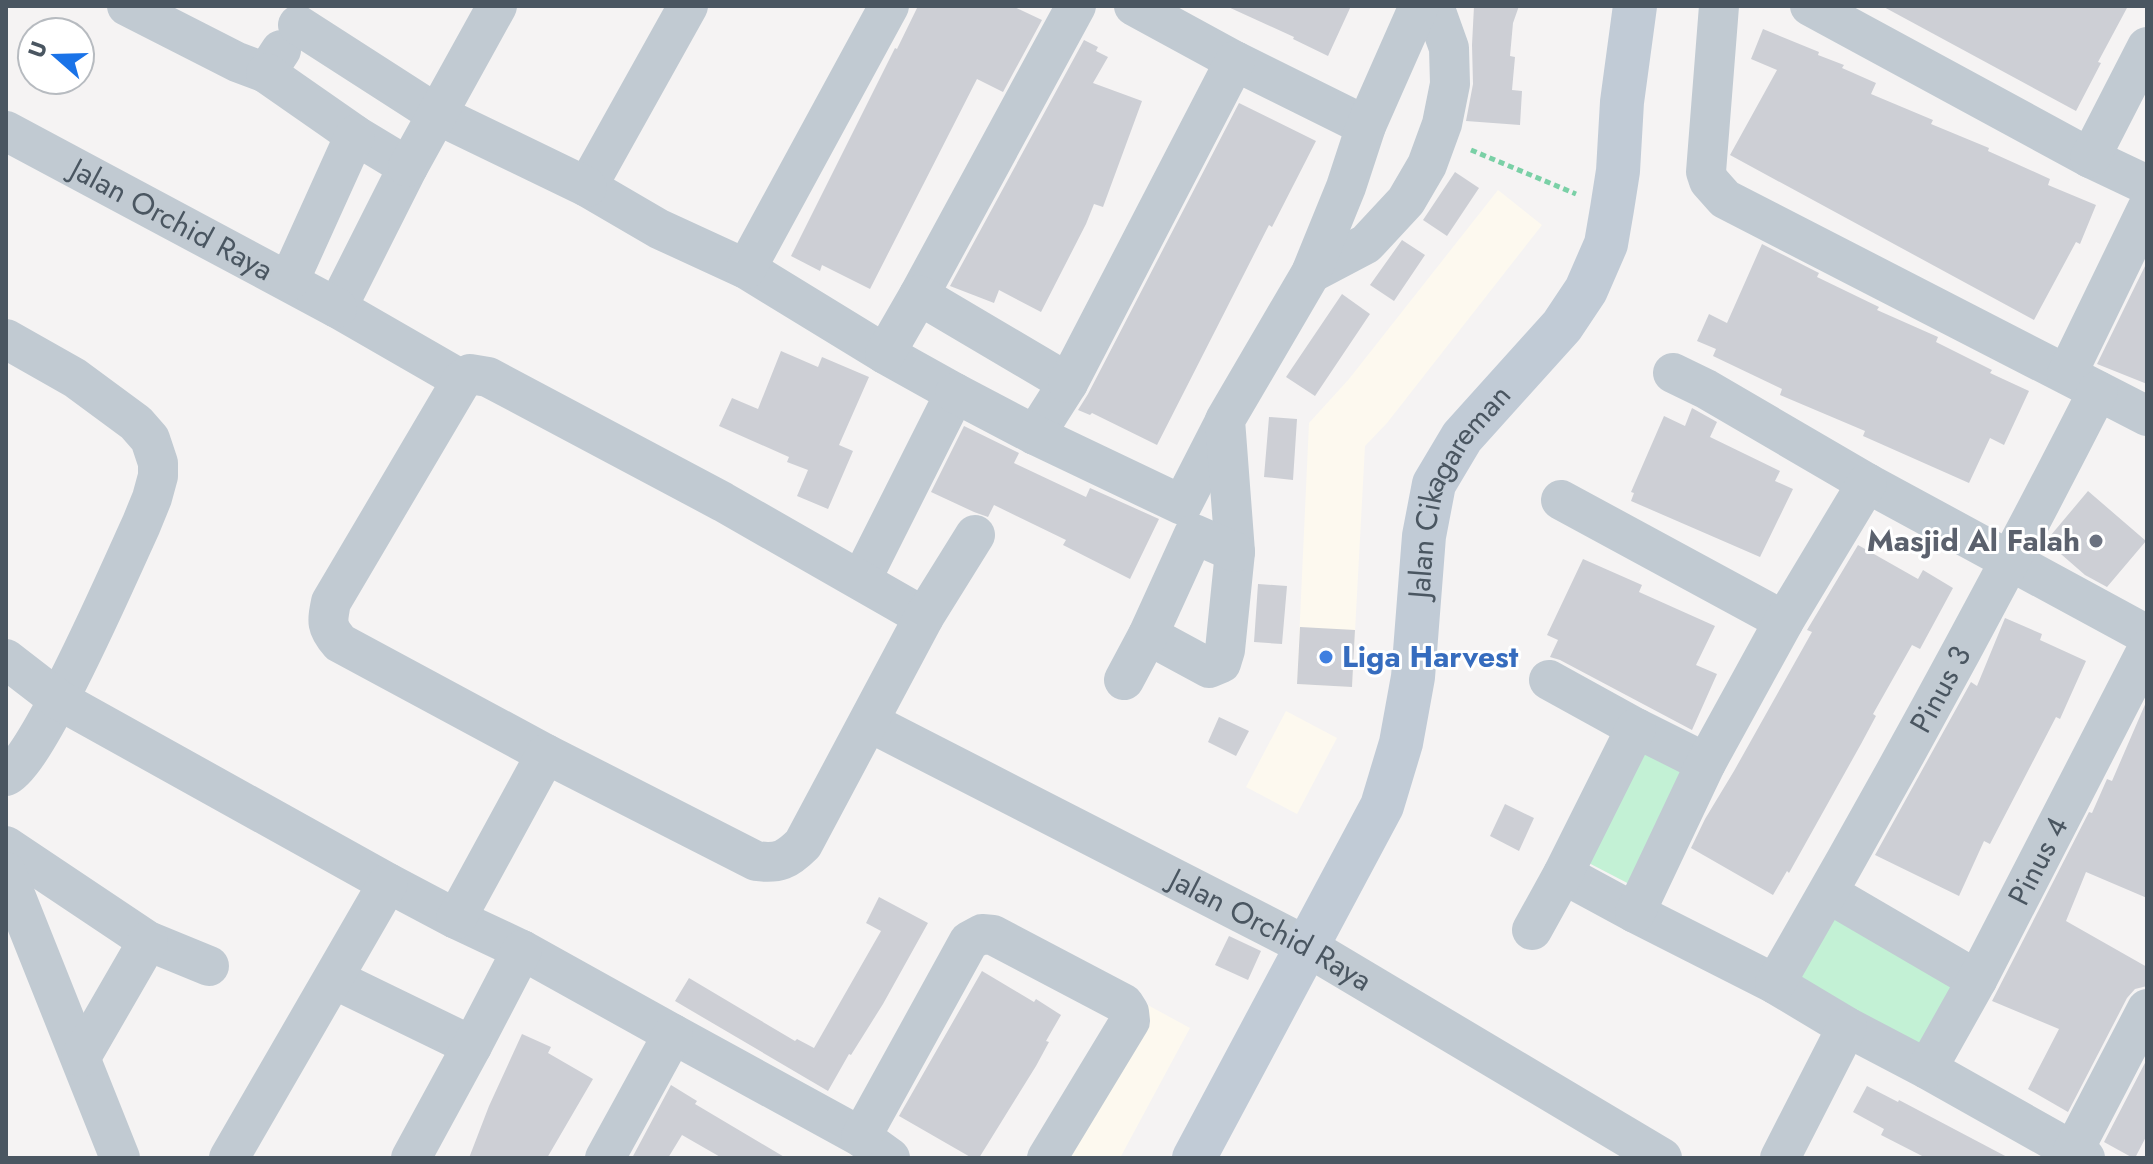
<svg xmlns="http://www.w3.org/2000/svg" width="2153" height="1164" font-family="Jost,sans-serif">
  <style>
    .commercial { fill: #fdf9ef }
    .green { fill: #c3f1d5 }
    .building { fill: #cdcfd5 }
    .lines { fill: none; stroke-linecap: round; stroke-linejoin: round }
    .path { stroke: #7ad0a6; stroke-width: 5; stroke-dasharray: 6 4; stroke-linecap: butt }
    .street { stroke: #c1cad2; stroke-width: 40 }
    .secondary { stroke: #c1cbd6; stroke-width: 44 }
    .worship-dot { fill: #6b7280; stroke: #fff; stroke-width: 3 }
    .shop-dot { fill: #3f7fe0; stroke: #fff; stroke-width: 3 }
    .labels { text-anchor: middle; stroke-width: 6; stroke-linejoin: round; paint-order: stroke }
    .street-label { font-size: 30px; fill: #4a5661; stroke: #fff }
    .worship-label { font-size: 30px; font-weight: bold; fill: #5b616d; stroke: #fff; text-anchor: end }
    .shop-label { font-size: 30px; font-weight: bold; fill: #366cbe; stroke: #fff; text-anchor: start }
  </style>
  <rect width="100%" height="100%" fill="#f5f3f3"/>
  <path class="commercial" d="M1498,190L1542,225L1387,423L1365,446L1352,687L1297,684L1309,423L1349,379Z
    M1286,711L1337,738L1297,814L1246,787Z
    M1144,1003L1190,1028L1120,1158H1063Z"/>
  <path class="green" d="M1637,750L1688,775L1635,887L1583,860Z
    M1832,908L1959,983L1921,1055L1791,980Z"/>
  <path class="building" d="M918,6H1012L1042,20L1003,92L977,79L870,289L822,265L820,271L791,256L895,48L897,49Z
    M1226,6H1351L1328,56L1293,39L1294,37Z
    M1474,6H1519L1513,23L1510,56L1515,57L1512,90L1522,91L1520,125L1466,121L1473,84L1472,45Z
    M1882,6H2128L2098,62L2101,63L2076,111Z
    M1763,29L1819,52L1818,55L1844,65L1842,68L1876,83L1871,94L1933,120L1931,124L1989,148L1988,151L2050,179L2048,185L2096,205L2080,244L2076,242L2034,320L1730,155L1777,70L1751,59Z
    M1084,40L1098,47L1096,51L1108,57L1093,83L1142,101L1103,207L1094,204L1086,224L1041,312L999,290L994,303L950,286Z
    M1239,103L1316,141L1272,227L1269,225L1157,445L1092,413L1090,415L1078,410L1088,394Z
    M1455,172L1479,188L1447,236L1423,220Z
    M1402,240L1425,255L1394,301L1370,285Z
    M1762,244L1819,273L1817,277L1879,307L1877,310L1938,337L1936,342L1992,370L1990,373L2029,391L2004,445L1990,438L1969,483L1863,436L1865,431L1780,395L1782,389L1713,356L1716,349L1697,341L1709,314L1727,323Z
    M2147,262V384L2097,364Z
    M1342,294L1370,314L1315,396L1286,377Z
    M781,351L818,367L822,357L869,377L839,445L853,451L828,509L797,496L808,470L787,462L789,457L719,426L732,398L758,409Z
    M1692,408L1717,422L1710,437L1780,471L1775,481L1793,489L1760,557L1631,501L1634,493L1631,492L1664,416L1685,426Z
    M1269,417L1297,419L1293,480L1264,477Z
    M964,426L1019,453L1014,463L1086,497L1090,488L1159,519L1130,579L1063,545L1066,540L994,505L988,517L974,512L931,492Z
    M2088,491L2146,541L2107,587L2085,575L2046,541Z
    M1858,545L1918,579L1923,570L1953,588L1920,649L1912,645L1873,714L1876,716L1861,744L1789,873L1787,871L1773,895L1691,848L1705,819L1734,771L1812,632L1807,630Z
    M1583,559L1642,585L1639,592L1715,626L1696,665L1717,674L1692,730L1560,660L1550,657L1558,640L1547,635Z
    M1258,584L1287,586L1282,644L1254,642Z
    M2005,618L2042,634L2040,640L2086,661L2060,719L2056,717L1990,844L1984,841L1959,896L1875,855L1971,682L1977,686Z
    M1300,627L1355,630L1352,687L1297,684Z
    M2147,700V898L2086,872L2066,921L2147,967V986L2135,989L2127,998L2068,1112L2028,1089L2059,1029L1992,1001L2089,812L2092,813L2107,779L2112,781Z
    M1219,717L1249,731L1236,756L1208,742Z
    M1505,804L1534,818L1519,851L1490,836Z
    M879,897L928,923L883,1004L851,1055L849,1054L828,1091L675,1001L689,978L795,1041L797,1039L814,1048L881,931L866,923Z
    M1229,936L1261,951L1248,980L1215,965Z
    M982,971L1034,1002L1036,999L1061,1015L1046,1041L1049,1042L1036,1066L979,1158H972L899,1116Z
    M522,1034L551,1047L548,1053L593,1079L547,1158H469L489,1106Z
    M2147,1059V1135L2135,1158H2133L2104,1142Z
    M671,1085L697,1101L695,1104L786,1158H722L682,1135L668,1158H632Z
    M1867,1086L1898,1102L1899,1100L2009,1158H1926L1881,1135L1884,1129L1853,1112Z"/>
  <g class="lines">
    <path class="path" d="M1471,150L1576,194"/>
    <g class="street">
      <path d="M127,6L237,62L266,73L281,50"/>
      <path d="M688,6L587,187L659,229L746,269L885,354L955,393L861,580"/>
      <path d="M1134,6L1235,61L1366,126"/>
      <path d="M1719,6L1706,172L1709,181L1725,199L2147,416"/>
      <path d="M1810,6L2090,158L2147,185"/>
      <path d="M298,25L438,115L587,187"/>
      <path d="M266,73L355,135L408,167L337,308L462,380"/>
      <path id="s1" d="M6,131L337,308"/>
      <path d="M2090,158L2147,47"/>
      <path d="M408,167L497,6"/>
      <path d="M746,269L889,6"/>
      <path d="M1311,273L1366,244L1406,201L1427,165L1442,124L1450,84L1449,48L1434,6"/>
      <path d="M289,281L355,135"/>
      <path d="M919,295L1076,6"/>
      <path d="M6,339L75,378L136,423L150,439L158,463V476L152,498L141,525C123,564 36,765 6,776"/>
      <path d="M885,354L919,295L1068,383L1035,435"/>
      <path d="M1673,373L1706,389L1867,483L2147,635"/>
      <path d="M2067,374L2147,209"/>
      <path d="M1068,383L1235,61"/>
      <path d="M955,393L1035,435L1182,505L1225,421"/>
      <path d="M1561,500L1784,621"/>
      <path d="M1148,635L1209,668L1221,663L1225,650L1235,552L1225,420L1311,273L1346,187L1366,126L1419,6"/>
      <path d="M6,659L59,700L388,883L456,919L522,950L673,1034L861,1137L890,1158"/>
      <path d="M1124,680L1148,635L1194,534L1235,552"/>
      <path d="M1549,680L1636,728L1706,763"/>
      <path id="s2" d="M869,722L1306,946L1662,1158"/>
      <path d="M546,754L340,643C326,627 327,622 331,602L462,380L470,374L488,377L723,502L924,617"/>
      <path d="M6,846L148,941L209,966"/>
      <path d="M6,872L120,1158"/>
      <path d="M1563,874L1635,913L1775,984L1847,1027L1927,1069L2085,1158"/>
      <path d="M1828,893L1977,980"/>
      <path d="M1635,913L1706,763L1784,621L1867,483"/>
      <path d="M456,919L546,754L756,861C779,864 787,860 803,844L924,617L975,535"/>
      <path d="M1532,930L1563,874L1636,728"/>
      <path d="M334,979L472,1046"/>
      <path id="s3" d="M1775,984C1888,789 1996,591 2098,391"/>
      <path d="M81,1057L148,941"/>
      <path id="s4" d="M1927,1069L1977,980L2147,650"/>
      <path d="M861,1137L969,941L982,934L993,935L1124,1004L1129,1012L1130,1021L1047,1158"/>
      <path d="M2073,1151L2147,1009"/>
      <path d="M229,1158L388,883"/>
      <path d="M411,1158L472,1046L522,950"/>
      <path d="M605,1158L673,1034"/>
      <path d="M1780,1158L1847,1027"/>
    </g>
    <path class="secondary" id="s5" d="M1194,1158L1382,806L1401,743L1413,677L1424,536L1434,484L1462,437L1562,326L1586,290L1606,244L1612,209L1618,171L1622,102L1635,6"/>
  </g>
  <circle class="worship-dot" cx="2096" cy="541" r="8"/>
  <circle class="shop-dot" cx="1326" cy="657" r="8"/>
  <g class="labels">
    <g class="street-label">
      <text dy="10" stroke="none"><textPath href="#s1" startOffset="188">Jalan Orchid Raya</textPath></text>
      <text dy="10" stroke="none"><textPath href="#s5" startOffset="728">Jalan Cikagareman</textPath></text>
      <text dy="10" stroke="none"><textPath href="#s3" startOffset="338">Pinus 3</textPath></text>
      <text dy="10" stroke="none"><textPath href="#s4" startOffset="236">Pinus 4</textPath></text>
      <text dy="10" stroke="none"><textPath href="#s2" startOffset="452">Jalan Orchid Raya</textPath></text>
    </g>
    <g class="worship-label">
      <text x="2080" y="551">Masjid Al Falah</text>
    </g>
    <g class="shop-label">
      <text x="1342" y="667">Liga Harvest</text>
    </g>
  </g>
  <rect width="2153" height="1164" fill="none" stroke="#4a5661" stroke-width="16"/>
  <g transform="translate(56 56) rotate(290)"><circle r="38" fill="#ffffff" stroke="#b7bbc0" stroke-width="2"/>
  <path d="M0-6L14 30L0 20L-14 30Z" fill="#1a73e8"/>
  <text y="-12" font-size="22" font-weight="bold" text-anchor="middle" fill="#4a5661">U</text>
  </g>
</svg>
